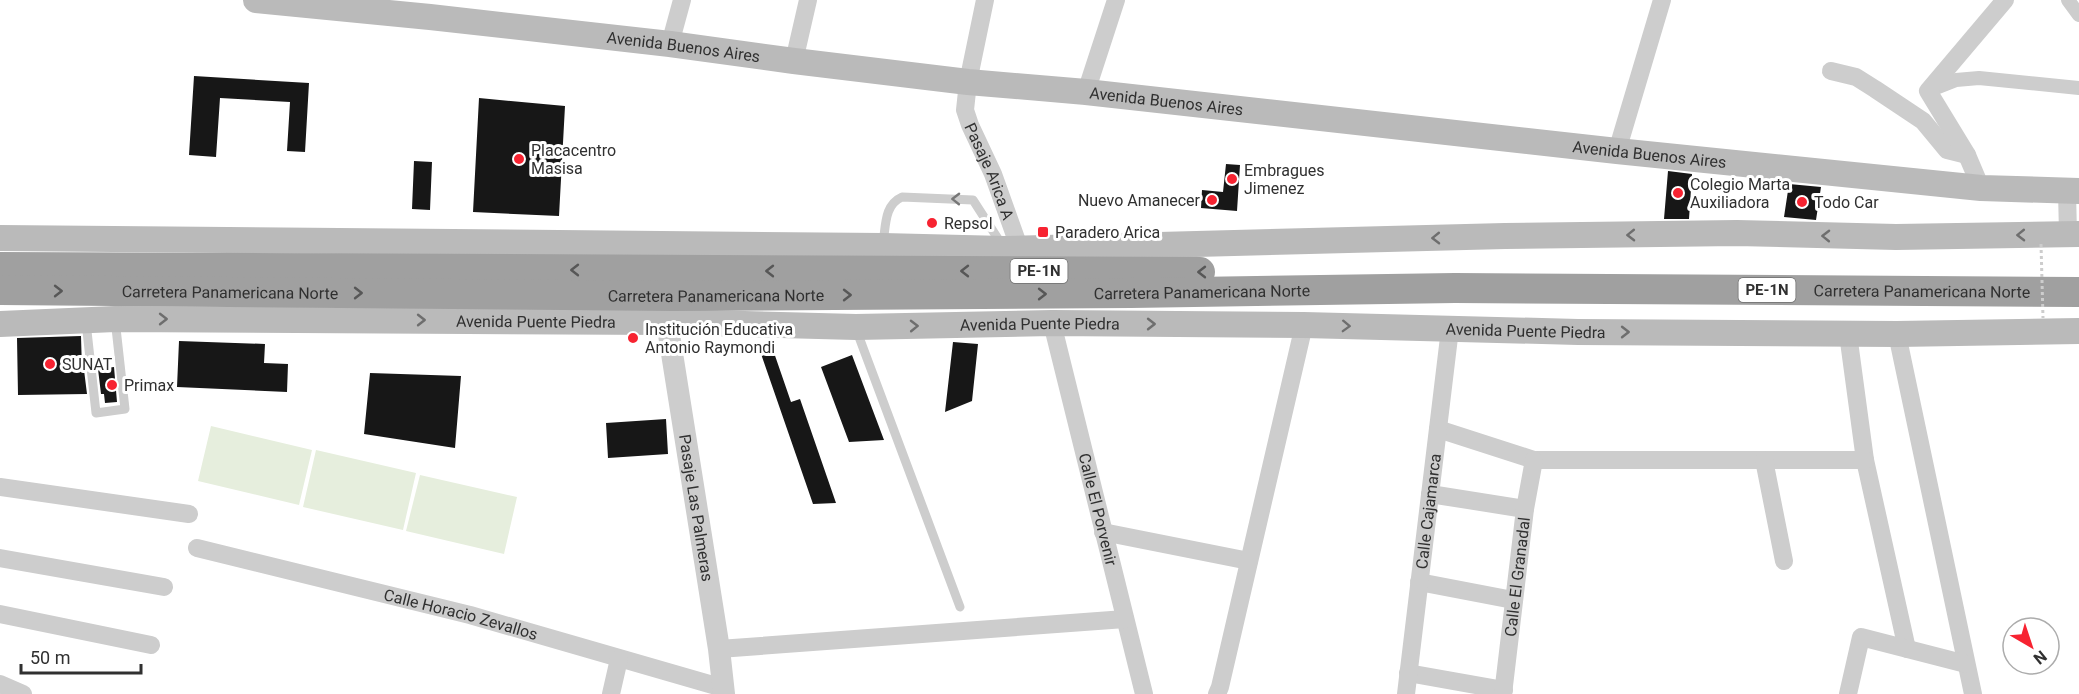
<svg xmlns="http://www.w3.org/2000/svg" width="2079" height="694" font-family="Roboto,sans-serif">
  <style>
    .green { fill: #e6eedd }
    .building { fill: #171717 }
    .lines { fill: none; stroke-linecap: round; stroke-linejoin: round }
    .service { stroke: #cdcdcd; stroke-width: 9 }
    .pedestrian { stroke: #cdcdcd; stroke-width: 14 }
    .minor { stroke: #cdcdcd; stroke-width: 18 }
    .tertiary { stroke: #cdcdcd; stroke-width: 22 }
    .secondary { stroke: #bababa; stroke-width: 26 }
    .trunk { stroke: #a0a0a0; stroke-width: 30 }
    .path-bridge { stroke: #cdcdcd; stroke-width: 3; stroke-dasharray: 3 3; stroke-linecap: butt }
    .oneway { stroke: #777 }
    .oneway2 { stroke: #6e6e6e }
    .oneway3 { stroke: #575757 }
    .poi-dot { fill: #f72331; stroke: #fff; stroke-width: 2 }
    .labels { text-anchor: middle; stroke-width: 6; stroke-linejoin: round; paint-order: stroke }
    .shield { fill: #fff; stroke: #6e6e6e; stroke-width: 1.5 }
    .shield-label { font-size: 15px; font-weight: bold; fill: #303030 }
    .street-label { font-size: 16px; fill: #303030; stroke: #fff }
    .poi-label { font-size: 16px; fill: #303030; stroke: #fff; text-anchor: start }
  </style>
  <rect width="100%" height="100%" fill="#fff"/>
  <path class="green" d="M211,426L312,450L299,505L198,481Z
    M316,450L416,473L403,530L303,507Z
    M420,475L517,497L504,554L406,531Z"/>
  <path class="building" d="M194,76L309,83L305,152L287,151L290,102L220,98L216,157L189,155Z
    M479,98L565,106L559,216L473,212Z
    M414,161L432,162L430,210L412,209Z
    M1226,164L1240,165L1237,211L1201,208L1202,190L1223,192Z
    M1668,171L1692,174L1689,219H1664Z
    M1789,184L1821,187L1816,220L1784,217Z
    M81,336L82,370H84L87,394L18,395L17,338Z
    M179,341L265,344L264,363L288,364L287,392L177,387Z
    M953,342L978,344L972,401L945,412Z
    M771,344L791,402L800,399L836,503L813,504L759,348Z
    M852,355L884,440L849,442L821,367Z
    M114,367L117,402L105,403L104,394H101L98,369Z
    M370,373L461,376L455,448L364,434Z
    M666,419L668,454L608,458L606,423Z"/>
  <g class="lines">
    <path class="service" d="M883,243C886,226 884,205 902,197L973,200L1002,245
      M86,322L96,413L125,409L115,319
      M856,329L960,607"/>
    <path class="pedestrian" d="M2068,0L2079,15
      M1928,91L1956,80L1979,78L2079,88"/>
    <g class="minor">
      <path id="s1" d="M985,0L968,82L965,110L970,125L993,174L1023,258"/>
      <path d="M670,44L682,0"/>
      <path d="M794,61L808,0"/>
      <path d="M1831,71L1856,77L1875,89L1923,121L1947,150L1967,155"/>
      <path d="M1086,92L1116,0"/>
      <path d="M1617,151L1662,0"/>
      <path d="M1981,188L1967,155L1928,91L2005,0"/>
      <path d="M2067,191L2068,234"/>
      <path id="s2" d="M1052,323L1144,694"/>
      <path d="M1848,334L1865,460L1907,649"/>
      <path d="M1897,334L1973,694"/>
      <path d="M1438,429L1534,460H1865"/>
      <path d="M1764,460L1784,561"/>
      <path d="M0,487L189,514"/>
      <path d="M1430,494L1525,509"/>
      <path d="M1103,532L1249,561"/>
      <path id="s3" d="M197,548L470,615L723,688"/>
      <path d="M0,558L164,587"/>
      <path d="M1419,582L1513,600"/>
      <path d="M0,614L151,645"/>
      <path d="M719,649L1125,619"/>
      <path d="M1408,673L1504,690"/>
      <path d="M0,684L23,694"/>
      <path d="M611,694L619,659"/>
      <path d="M1217,694L1220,687L1304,325"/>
      <path id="s4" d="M1406,694L1450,329"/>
      <path id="s5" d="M1503,694L1525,509L1534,460"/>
      <path d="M1848,694L1861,637L1966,664"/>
    </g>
    <path class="tertiary" id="s6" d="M667,322L719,649L724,694"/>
    <g class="secondary">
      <path id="s7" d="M256,0L430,17L670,44L794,61L968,82L1086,92L1617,151L1981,188L2079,191"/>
      <path d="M0,238L883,246L1004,249L1505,236L1737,233L1896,237L2079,234"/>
      <path id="s8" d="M0,324L115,319L667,322L856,327L1052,323L1304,325L1578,332L1897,334L2079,331"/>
    </g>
    <g class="trunk">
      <path d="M0,267L1200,272"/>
      <path id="s9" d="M0,290L673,296L1131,293L1455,288L2079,292"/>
    </g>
    <path class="path-bridge" d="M2041,244L2043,318"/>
  </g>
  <defs><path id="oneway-chevron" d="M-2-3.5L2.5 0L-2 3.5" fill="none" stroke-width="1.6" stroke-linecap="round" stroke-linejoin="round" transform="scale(1.5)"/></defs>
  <use class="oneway" href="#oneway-chevron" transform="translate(956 199) rotate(-179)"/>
  <g class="oneway2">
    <use href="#oneway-chevron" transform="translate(1631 235) rotate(179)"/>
    <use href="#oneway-chevron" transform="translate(2021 235) rotate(179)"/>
    <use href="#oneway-chevron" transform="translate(1826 236) rotate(-179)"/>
    <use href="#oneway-chevron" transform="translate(1436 238) rotate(179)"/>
    <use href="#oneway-chevron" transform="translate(163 319)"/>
    <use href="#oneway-chevron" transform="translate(421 320)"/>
    <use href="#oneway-chevron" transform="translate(1151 324)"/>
    <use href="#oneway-chevron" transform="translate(914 326) rotate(-1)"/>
    <use href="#oneway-chevron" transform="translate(1346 326) rotate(2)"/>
    <use href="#oneway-chevron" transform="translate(1625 332)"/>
  </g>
  <g class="oneway3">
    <use href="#oneway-chevron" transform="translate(575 270) rotate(-180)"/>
    <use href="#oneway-chevron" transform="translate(770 271) rotate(-180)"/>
    <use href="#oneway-chevron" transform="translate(965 271) rotate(-180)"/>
    <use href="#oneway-chevron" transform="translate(1202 272) rotate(-180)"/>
    <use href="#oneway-chevron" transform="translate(58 291)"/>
    <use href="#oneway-chevron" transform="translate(358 293)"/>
    <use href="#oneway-chevron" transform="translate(1042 294)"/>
    <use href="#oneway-chevron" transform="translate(847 295)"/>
  </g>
  <g class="poi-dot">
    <circle cx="519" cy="159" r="6"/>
    <circle cx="1232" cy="179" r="6"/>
    <circle cx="1678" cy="193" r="6"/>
    <circle cx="1212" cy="200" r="6"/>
    <circle cx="1802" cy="202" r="6"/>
    <circle cx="932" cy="223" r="6"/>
    <rect x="1037" y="226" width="12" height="12" rx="3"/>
    <circle cx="633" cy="338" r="6"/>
    <circle cx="50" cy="364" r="6"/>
    <circle cx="112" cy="385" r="6"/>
  </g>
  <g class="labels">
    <g class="shield">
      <rect x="1010.5" y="259" width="57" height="24" rx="4.5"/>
      <rect x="1738.5" y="278" width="57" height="24" rx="4.5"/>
    </g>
    <g class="shield-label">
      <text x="1039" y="276">PE-1N</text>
      <text x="1767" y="295">PE-1N</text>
    </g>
    <g class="street-label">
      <text dy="6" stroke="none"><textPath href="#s7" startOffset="430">Avenida Buenos Aires</textPath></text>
      <text dy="6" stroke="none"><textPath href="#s7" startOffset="916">Avenida Buenos Aires</textPath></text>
      <text dy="6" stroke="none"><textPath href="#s7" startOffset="1402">Avenida Buenos Aires</textPath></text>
      <text dy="6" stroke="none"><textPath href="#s1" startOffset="178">Pasaje Arica A</textPath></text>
      <text dy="6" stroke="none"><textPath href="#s9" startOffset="1922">Carretera Panamericana Norte</textPath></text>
      <text dy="6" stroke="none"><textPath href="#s9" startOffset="230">Carretera Panamericana Norte</textPath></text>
      <text dy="6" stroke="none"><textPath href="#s9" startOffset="1202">Carretera Panamericana Norte</textPath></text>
      <text dy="6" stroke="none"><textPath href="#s9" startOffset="716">Carretera Panamericana Norte</textPath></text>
      <text dy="6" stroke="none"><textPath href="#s8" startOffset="536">Avenida Puente Piedra</textPath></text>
      <text dy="6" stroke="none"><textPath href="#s8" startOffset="1040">Avenida Puente Piedra</textPath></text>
      <text dy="6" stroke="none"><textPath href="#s8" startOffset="1526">Avenida Puente Piedra</textPath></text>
      <text dy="6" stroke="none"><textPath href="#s6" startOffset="188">Pasaje Las Palmeras</textPath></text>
      <text dy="6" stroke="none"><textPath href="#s2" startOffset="192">Calle El Porvenir</textPath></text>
      <text dy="6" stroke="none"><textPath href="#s4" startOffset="184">Calle Cajamarca</textPath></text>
      <text dy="6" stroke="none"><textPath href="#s5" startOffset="118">Calle El Granadal</textPath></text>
      <text dy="6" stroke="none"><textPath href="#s3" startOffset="272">Calle Horacio Zevallos</textPath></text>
    </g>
    <g class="poi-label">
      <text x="531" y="156">Placacentro<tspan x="531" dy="18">Masisa</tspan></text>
      <text x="1244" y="176">Embragues<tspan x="1244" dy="18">Jimenez</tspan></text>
      <text x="1690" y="190">Colegio Marta<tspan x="1690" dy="18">Auxiliadora</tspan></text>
      <text x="1200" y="206" text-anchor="end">Nuevo Amanecer</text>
      <text x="1814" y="208">Todo Car</text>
      <text x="944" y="229">Repsol</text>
      <text x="1055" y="238">Paradero Arica</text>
      <text x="645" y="335">Institución Educativa<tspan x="645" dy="18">Antonio Raymondi</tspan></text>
      <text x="62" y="370">SUNAT</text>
      <text x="124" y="391">Primax</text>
    </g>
  </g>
  <g transform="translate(2031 646) rotate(141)"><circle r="28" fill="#ffffff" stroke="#acacac" stroke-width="1.5"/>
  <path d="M0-4.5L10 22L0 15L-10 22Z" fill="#f72331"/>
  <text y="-9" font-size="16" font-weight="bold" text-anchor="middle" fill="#303030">N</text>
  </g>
  <path d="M21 664v9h120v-9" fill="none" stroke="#303030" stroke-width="3"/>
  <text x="30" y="664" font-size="18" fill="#303030" stroke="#ffffff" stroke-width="4.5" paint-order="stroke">50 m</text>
</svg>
